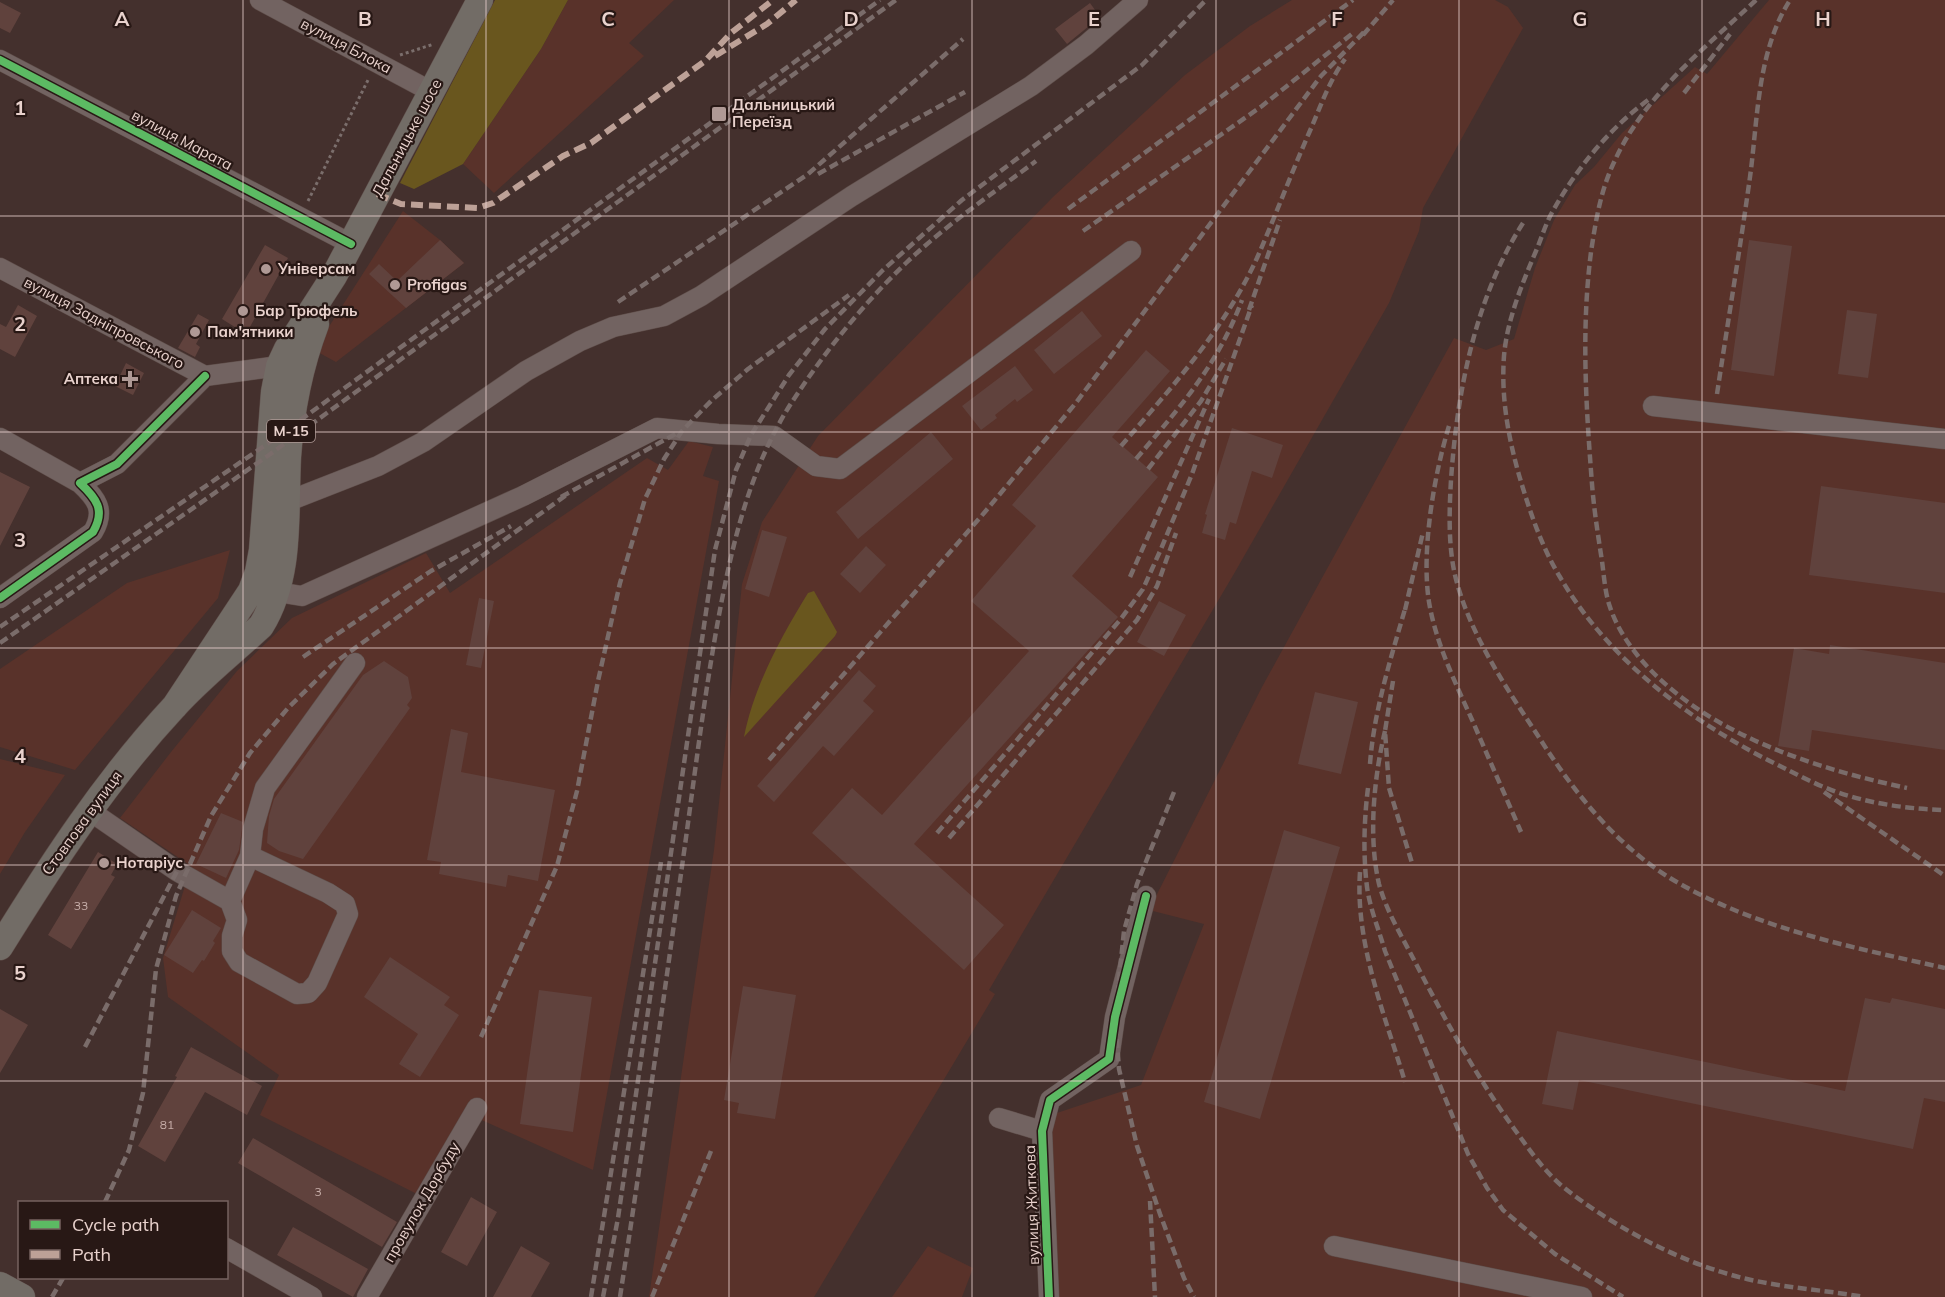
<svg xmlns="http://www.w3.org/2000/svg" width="1945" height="1297" font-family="Mulish,sans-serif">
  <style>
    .built { fill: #59322a }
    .green { fill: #69561e }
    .building { fill: #60423d }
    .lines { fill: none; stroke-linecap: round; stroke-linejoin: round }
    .minor-casing { stroke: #5f4e4a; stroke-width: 21 }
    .major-casing { stroke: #5f4e4a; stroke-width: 27 }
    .path { stroke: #7b6e6c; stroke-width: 3; stroke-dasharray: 3 3; stroke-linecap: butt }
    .minor { stroke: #726361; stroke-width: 20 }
    .major { stroke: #726c66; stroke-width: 26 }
    .rail { stroke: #7a6c6a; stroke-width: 4.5; stroke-dasharray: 9 4.5; stroke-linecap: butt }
    .quiet { stroke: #bda197; stroke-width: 6; stroke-dasharray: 12 6; stroke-linecap: butt }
    .cycleway-casing { stroke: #281815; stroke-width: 11 }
    .cycleway { stroke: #5cba63; stroke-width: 8 }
    .grid { fill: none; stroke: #e9d2cd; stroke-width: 1.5; stroke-opacity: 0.55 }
    .poi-dot { fill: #af9995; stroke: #281815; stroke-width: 2 }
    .labels { text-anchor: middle; stroke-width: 4.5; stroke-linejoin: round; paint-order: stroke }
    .number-label { font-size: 12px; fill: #c7aea9 }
    .shield { fill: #281815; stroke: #af9a96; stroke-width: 1.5 }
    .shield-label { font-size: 14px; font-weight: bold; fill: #e9d2cd }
    .street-label { font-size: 15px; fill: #e9d2cd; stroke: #281815 }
    .poi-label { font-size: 15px; font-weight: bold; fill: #e9d2cd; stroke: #281815; text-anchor: start }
    .grid-label { font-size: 20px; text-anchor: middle; font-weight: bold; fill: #e9d2cd; stroke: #281815; stroke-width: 4.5; stroke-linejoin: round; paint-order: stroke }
  </style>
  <rect width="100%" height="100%" fill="#44302d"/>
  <path class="built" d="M568,0H674L629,43L644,56L494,193L463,164L541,49Z
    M1292,0H1495L1508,7L1523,28L1423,208L1419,231L1389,303L1235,572L989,990L995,994L814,1297H649L714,850L742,584L762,522L818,436L1054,196L1185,75L1250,26Z
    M1769,0H1945V1297H1054L1051,1115L1141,1085L1204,924L1149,910L1262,687L1454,338L1486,350L1514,339L1535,268L1554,220L1575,185L1594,167L1622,133L1695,67L1707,74Z
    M403,211L440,240L464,263L336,362L314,350Z
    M689,441L713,447L703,476L719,481L593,1170L466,1113L417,1194L260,1115L279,1075L168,997L163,958L191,866L120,818L171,752L237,671L292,618L426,553L450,593L647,458L668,470Z
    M230,550L218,598L75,770L0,747V669L127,583Z
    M0,759L65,775L25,832L0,874Z
    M928,1246L973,1268L962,1297H892Z"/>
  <path class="green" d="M495,0H568L541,49L463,164L414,189L400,183Z
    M814,591L837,632L835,636L744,737C754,686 781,637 808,593Z"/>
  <path class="building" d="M0,2L21,13L10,33L0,28Z
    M1090,3L1100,17L1067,44L1055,29Z
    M440,240L464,263L406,308L369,274L379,264L397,281Z
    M1749,240L1792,246L1774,376L1731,370Z
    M265,245L288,258L246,334L222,319Z
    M18,305L37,316L15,357L0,349V324L6,327Z
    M1847,310L1877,314L1868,378L1838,374Z
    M1082,311L1102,336L1054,374L1034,350Z
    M198,314L209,320L196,344L200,347L195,357L178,348Z
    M1146,350L1170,371L1112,437L1158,477L1072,576L1118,617L914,844L1004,925L964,970L812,833L852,788L882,815L1029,651L971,601L1036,526L1012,505Z
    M126,363L144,373L133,395L115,386Z
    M1015,366L1033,390L1017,402L1015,399L995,415L997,418L981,430L962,406Z
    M1232,428L1283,445L1272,478L1252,471L1236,524L1230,522L1225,540L1202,533L1207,515L1205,514Z
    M931,432L953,459L858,539L836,512Z
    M0,472L30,487L0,546Z
    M1821,486L1945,503V593L1809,575Z
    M762,530L787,537L769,597L745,589Z
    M866,546L886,565L860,593L840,574Z
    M479,598L494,601L481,668L466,665Z
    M1159,601L1186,615L1164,656L1137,642Z
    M1830,645L1945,663V750L1812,730L1809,751L1778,746L1794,648L1829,654Z
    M384,661L408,677L412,698L407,705L410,708L303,859L279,851L267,843L269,816L274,799L363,675Z
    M859,670L876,686L863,701L874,711L834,756L823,746L774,802L757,786Z
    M1315,692L1358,702L1341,774L1298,764Z
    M451,729L468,733L461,772L555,790L538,881L508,875L506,887L439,874L441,862L427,860Z
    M221,813L243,822L239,850L226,878L196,864Z
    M1284,830L1340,847L1260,1119L1204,1102Z
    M98,852L117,864L111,875L115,877L71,949L48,935Z
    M192,910L221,928L213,941L215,943L204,961L202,960L193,973L164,955Z
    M390,957L450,997L444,1005L459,1015L420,1077L399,1064L418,1034L364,997Z
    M743,986L796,995L775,1119L737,1113L739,1103L724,1100Z
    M539,990L592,997L573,1132L520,1124Z
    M1865,998L1890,1003L1892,998L1945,1009V1102L1924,1098L1913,1149L1579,1080L1573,1110L1542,1104L1557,1031L1845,1091Z
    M0,1009L28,1025L0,1073Z
    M191,1047L262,1086L247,1115L205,1092L165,1162L138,1146L177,1077L175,1076Z
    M253,1138L397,1222L382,1247L238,1163Z
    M471,1197L497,1212L467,1266L441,1252Z
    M293,1227L368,1269L353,1297L277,1255Z
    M521,1246L550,1263L531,1297H493Z"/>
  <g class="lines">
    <g class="minor-casing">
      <path id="minor" d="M260,0L432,92
        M0,60L351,244
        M0,268L205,376L279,366
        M1653,406L1945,439
        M0,438L80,483
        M286,502L378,466L423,442L526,371L580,341L613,327L664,316L701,296L852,196L1031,86L1086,45L1138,0
        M277,592L302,596L523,496L657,428L718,434L774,436L816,466L840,469L1131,251
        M0,598L93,532C106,510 96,498 80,483L117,464L205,376
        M90,811L177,871L230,901L237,920L232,936V951L239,962L297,994L308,993L317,983L348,914L345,904L328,893L250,856
        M230,901L250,856L253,829L265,788L355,663
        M999,1118L1042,1131
        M1334,1246L1582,1297
        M226,1248L312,1297
        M367,1297L477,1108
        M1049,1297L1042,1131L1050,1100L1109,1059L1115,1017L1146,896"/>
    </g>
    <g class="major-casing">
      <path id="major" d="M175,706L251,591L258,572L262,550L274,392L279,366L287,349L334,276L480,0
        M0,947C52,863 106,780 174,707C200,678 232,653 261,626C292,576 285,514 288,457C291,412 300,366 316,324
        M0,1285L22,1297"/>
    </g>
    <path class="path" d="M400,55L434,44
      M308,201L369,78"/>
    <use href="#minor" class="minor"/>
    <use href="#major" class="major"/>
    <path class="rail" d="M1756,0C1706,47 1646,94 1616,158C1601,188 1596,219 1591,252C1581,330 1586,406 1592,484C1594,510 1598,535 1602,561C1604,576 1605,593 1610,607C1616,625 1626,641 1638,656C1702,733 1813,768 1907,788
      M1363,35L1393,0
      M1684,93L1730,34
      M1648,100C1610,128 1577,168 1554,209C1546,222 1542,237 1536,251C1522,284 1507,320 1504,356C1501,397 1508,436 1519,475C1529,509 1541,546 1560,577C1610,663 1698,727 1786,769C1802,777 1819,786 1837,792C1871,804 1909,809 1945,810
      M818,174L965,92
      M1068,209L1353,0
      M1523,223C1475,298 1457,392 1451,480C1449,514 1448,551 1457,583C1473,640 1508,690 1540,739C1574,792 1615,844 1670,878C1753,928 1851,947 1945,968
      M1083,231L1262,106L1353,33
      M618,302L808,174L963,39
      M1249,310L1280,220
      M1717,394C1728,321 1740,249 1750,177C1758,118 1757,52 1790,0
      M1449,426C1434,475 1421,551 1429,602C1436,644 1456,684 1473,722C1489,759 1505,795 1521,832
      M1121,446C1172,387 1224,330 1257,258C1275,217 1291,174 1309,133C1320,108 1329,81 1345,59
      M1136,459C1180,407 1218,365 1242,300
      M1148,469L1201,401L1226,359
      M561,497L679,432
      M1130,577L1209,399
      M1405,610L1423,532
      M0,627L270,442L880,0
      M0,643L269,455L896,0
      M303,657L431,571L511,526
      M1393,681L1385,731L1389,788L1412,863
      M1385,731C1374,777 1368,837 1379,884C1386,910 1401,935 1413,958C1444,1018 1476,1076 1515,1130C1529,1149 1543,1170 1562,1186C1589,1208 1626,1231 1657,1246C1685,1260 1717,1272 1747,1279C1785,1288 1825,1290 1864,1297
      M769,760L984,513L1075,404L1321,76L1367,29
      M1370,764C1374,709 1392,655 1407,602
      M1368,788C1364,820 1363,855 1367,887C1370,909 1379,930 1385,951L1468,1154L1487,1188L1503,1210L1555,1254L1623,1297
      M1174,792L1137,884L1124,931L1115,1017L1119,1069L1137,1146L1160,1214L1184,1278L1194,1297
      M1824,792L1945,876
      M937,833L1120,620L1143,589L1161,549L1192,474L1252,305
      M949,838L1137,620L1157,586L1176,533
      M1360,872C1355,944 1385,1015 1405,1082
      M481,1037L557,866L577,791L598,681L620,583L645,499L664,459L682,431L711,401L748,369L849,295
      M85,1047L184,858
      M1150,1201L1155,1297
      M105,1202L129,1150L143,1093L156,969L176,896L211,816L250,753L288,708L333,664L569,493
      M52,1297L63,1278
      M591,1297L661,862
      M603,1297L618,1218L715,550L736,470L751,435L789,375L825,329L883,270L962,200L1142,65L1206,0
      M620,1297C643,1147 664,996 685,845C695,772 704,699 717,626C731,549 748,472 790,405C823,354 862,305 906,263C946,225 992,194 1036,161
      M652,1297L711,1151"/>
    <path class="quiet" d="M715,56L767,24L796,0
      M377,194L401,204L478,208L493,203L563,156L591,143L705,61L731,33L773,0"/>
    <g class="cycleway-casing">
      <path id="cycleway" d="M0,60L351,244
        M0,598L93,532C106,510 96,498 80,483L117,464L205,376
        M1049,1297L1042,1131L1050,1100L1109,1059L1115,1017L1146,896"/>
    </g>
    <use href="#cycleway" class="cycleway"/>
  </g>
  <path class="grid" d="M243,0V1297M486,0V1297M729,0V1297M972,0V1297M1216,0V1297M1459,0V1297M1702,0V1297M0,216H1945M0,432H1945M0,648H1945M0,865H1945M0,1081H1945"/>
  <g class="poi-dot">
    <rect x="711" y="106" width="16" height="16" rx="3"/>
    <circle cx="266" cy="269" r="6"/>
    <circle cx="395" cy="285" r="6"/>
    <circle cx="243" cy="311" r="6"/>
    <circle cx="195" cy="332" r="6"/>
    <path d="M127 370h6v6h6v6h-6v6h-6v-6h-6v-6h6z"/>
    <circle cx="104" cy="863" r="6"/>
  </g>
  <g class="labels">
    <g class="number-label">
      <text x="81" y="910">33</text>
      <text x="167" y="1129">81</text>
      <text x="318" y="1196">3</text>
    </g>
    <rect class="shield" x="267" y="420" width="48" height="22" rx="4.5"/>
    <g class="shield-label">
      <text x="291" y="436">М-15</text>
    </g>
    <g class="street-label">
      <text transform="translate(346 46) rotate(28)" y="5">вулиця Блока</text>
      <text transform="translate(407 138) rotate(-62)" y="5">Дальницьке шосе</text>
      <text transform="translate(182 140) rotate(28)" y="5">вулиця Марата</text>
      <text transform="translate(104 323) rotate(28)" y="5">вулиця Задніпровського</text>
      <text transform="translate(82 823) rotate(-54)" y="5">Стовпова вулиця</text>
      <text transform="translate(422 1202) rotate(-60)" y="5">провулок Дорбуду</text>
      <text transform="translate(1032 1205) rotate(-92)" y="5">вулиця Житкова</text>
    </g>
    <g class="poi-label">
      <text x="732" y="110">Дальницький<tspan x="732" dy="17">Переїзд</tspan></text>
      <text x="278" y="274">Універсам</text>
      <text x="407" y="290">Profigas</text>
      <text x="255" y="316">Бар Трюфель</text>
      <text x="207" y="337">Пам'ятники</text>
      <text x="118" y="384" text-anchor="end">Аптека</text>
      <text x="116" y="868">Нотаріус</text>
    </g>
  </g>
  <g class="grid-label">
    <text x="122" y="26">A</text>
    <text x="365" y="26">B</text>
    <text x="608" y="26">C</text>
    <text x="851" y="26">D</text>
    <text x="1094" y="26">E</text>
    <text x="1337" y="26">F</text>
    <text x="1580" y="26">G</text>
    <text x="1823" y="26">H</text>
    <text x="20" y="115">1</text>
    <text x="20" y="331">2</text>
    <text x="20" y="547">3</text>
    <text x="20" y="763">4</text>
    <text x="20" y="980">5</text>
  </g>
  <rect x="18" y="1201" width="210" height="78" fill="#281815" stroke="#75625f" stroke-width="1.5"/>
  <rect x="30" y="1220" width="30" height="9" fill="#5cba63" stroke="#75625f" stroke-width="1.5"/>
  <text x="72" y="1231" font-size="18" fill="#e9d2cd">Cycle path</text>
  <rect x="30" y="1250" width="30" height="9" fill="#bda197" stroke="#75625f" stroke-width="1.5"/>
  <text x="72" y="1261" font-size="18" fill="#e9d2cd">Path</text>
</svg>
